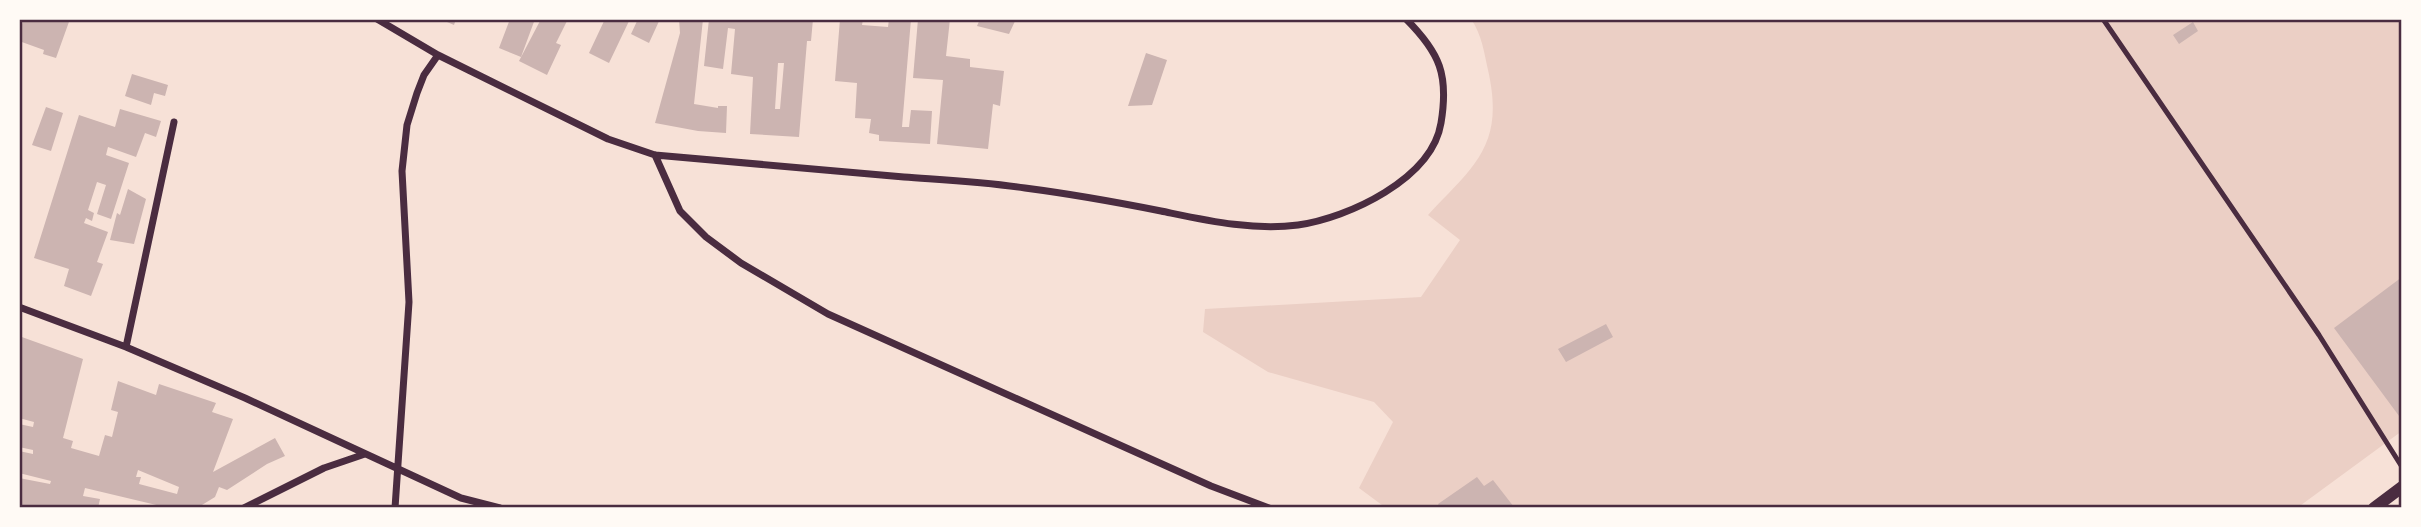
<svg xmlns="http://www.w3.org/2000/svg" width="2421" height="527" font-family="Signika,sans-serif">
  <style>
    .green { fill: #ebcfc5 }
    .building { fill: #ccb4b1; fill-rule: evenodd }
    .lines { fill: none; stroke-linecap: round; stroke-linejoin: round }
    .service { stroke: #4a2c40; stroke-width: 5 }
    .minor { stroke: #4a2c40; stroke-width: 7 }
    .tertiary { stroke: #4a2c40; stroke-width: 12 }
    .neatline { fill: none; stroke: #4a2c40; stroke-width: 2.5 }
  </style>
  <rect width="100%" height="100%" fill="#f7e1d7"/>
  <path class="green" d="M1471,19H2402V431L2297,508H1386L1359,488L1393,422L1374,402L1268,372L1203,332L1205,309L1421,297L1460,240L1428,215C1475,165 1505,145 1488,70C1484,52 1482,35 1471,19Z"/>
  <path class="building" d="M23,19H70L56,58L43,54L44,50L19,41Z
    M440,19H456L454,25Z
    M510,19H535L521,57L499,48Z
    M541,19H568L556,43L561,45L547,75L519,61Z
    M605,19H630L609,63L589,53Z
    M638,19H660L649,43L631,34Z
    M679,19H703L694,104L718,108V106H727L726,133L698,131L655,123L680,33Z
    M709,19H813L811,41H807L799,137L750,134L753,77L731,74L735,29L728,28L723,69L704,66ZM778,63H784L780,109H775Z
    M840,19H863L862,25L888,27L889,19H911L902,127H909L911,110L932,111L930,144L879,141V135L869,133L871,119L855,118L857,83L835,81Z
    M918,19H950L946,56L970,59V67L1004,71L1000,106L993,104L988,149L937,144L943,80L913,78Z
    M980,19H1016L1009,34L977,26Z
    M2193,22L2198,31L2179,44L2173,35Z
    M1146,53L1167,60L1152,105L1128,106Z
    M132,74L168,85L165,96L154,93L151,105L125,96Z
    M46,107L63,113L51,151L32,145Z
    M120,109L161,121L156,137L145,133L136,157L108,147L106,155L129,163L111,219L97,214L106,185L97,182L88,210L94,213L92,221L86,218L84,223L108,232L97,262L103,264L91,296L64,286L69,269L34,258L79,115L115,127Z
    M128,189L146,199L134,244L110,240L117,213L120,215Z
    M2402,277V420L2334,328Z
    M1606,324L1613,337L1566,362L1558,349Z
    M19,336L83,359L63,438L73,441L71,448L99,456L105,435L112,437L118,412L111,410L118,381L156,395L159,384L216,403L212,412L233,419L213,472L275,438L285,456L267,464L227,490L219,487L215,497L197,508H169L85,488L83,496L100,499L98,508H19V478L50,484L51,481L19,473V451L33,454V450L19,447V424L33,427L34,422L19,418ZM138,470L179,487L177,494L139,484L141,477H136Z
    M1477,477L1484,486L1493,480L1514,507L1440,508L1438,504Z"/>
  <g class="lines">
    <path class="service" d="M2103,19L2319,335L2402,467"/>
    <path class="minor" d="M377,19L438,55L608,139L655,155C738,163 821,170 904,177C944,180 985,182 1025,188C1071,194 1116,202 1161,211C1205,220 1252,231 1298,225C1348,218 1432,179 1441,123C1449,75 1440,53 1406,19
      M655,155L680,211L706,237L741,263L828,314L1211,486L1269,508
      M19,307L126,347L245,398L461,498L500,508
      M126,347L174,122
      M244,508L324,468L365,454
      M395,508L409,302L402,171L407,125L417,93L424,75L438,55"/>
    <path class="tertiary" d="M2374,508L2402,487"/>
  </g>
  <rect width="2421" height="527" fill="none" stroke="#fffaf5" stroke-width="42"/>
  <rect x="21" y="21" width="2379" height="485" class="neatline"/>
</svg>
